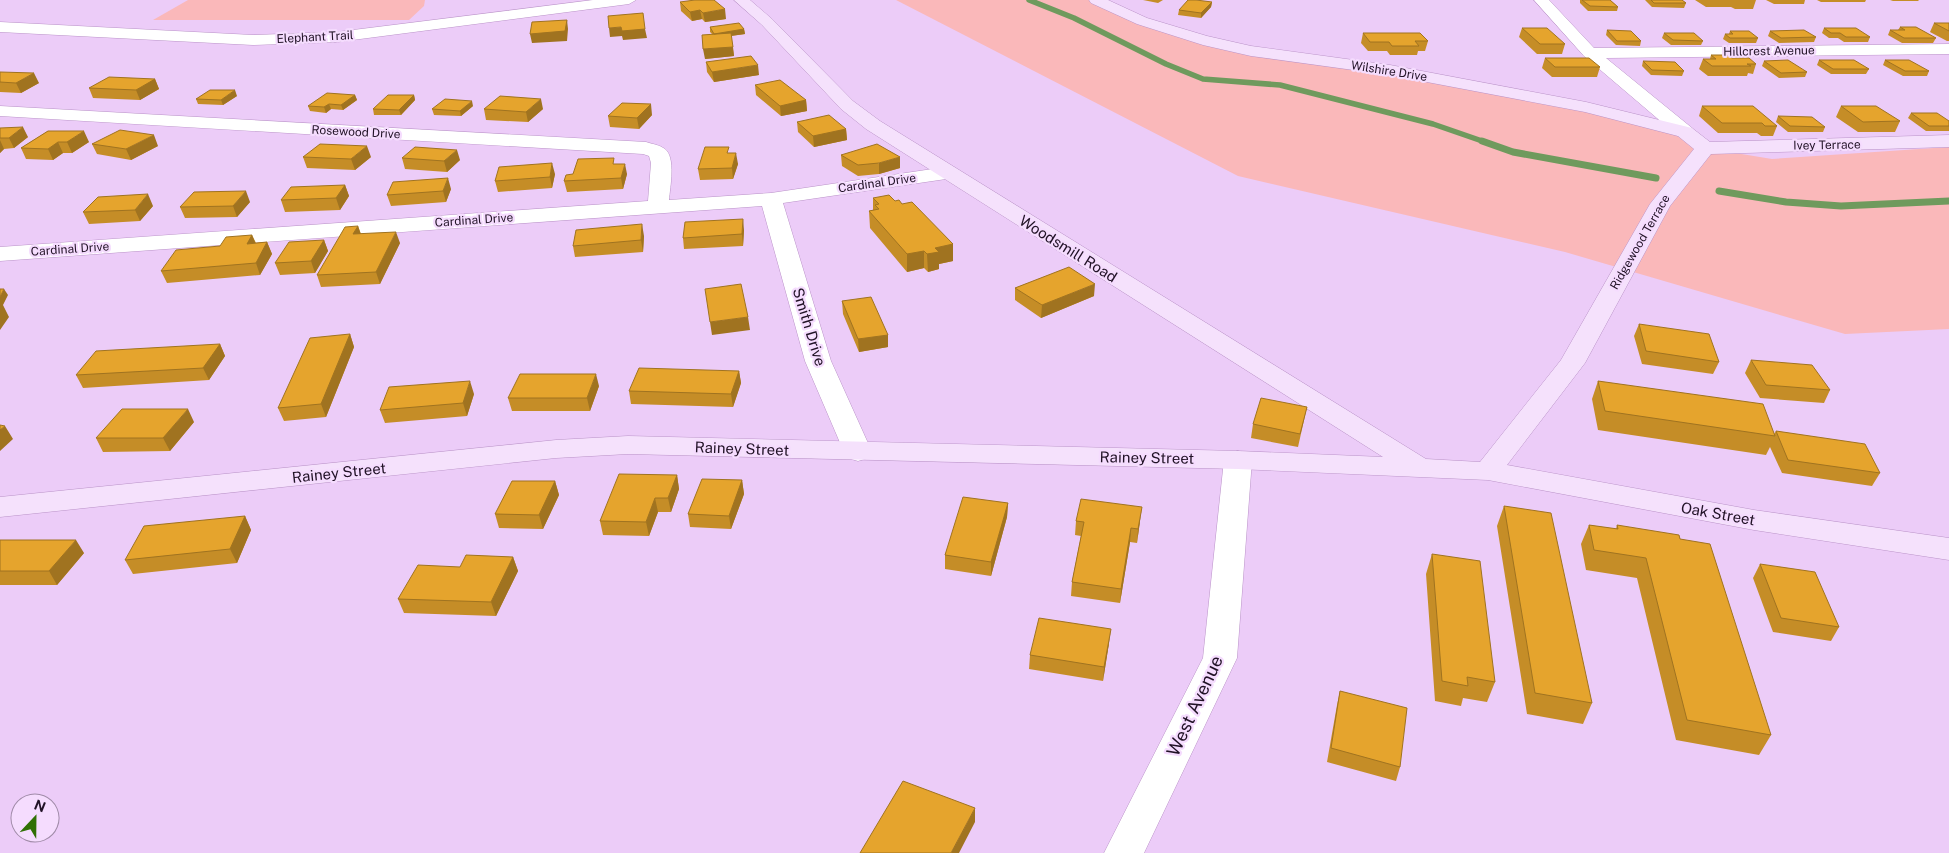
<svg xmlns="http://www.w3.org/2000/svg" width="1949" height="853" font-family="'Public Sans',sans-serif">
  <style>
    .green { fill: #fab8ba }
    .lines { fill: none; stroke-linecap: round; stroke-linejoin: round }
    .stream-far1 { stroke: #6f9a5d; stroke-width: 5.5 }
    .stream { stroke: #6f9a5d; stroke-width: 7 }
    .street-casing { stroke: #ba93c8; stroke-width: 1 }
    .secondary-casing { stroke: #ba93c8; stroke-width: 1 }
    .street { fill: #fff; fill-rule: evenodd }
    .secondary { fill: #f5e1fc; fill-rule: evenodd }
    .wall { fill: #c58d27 }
    .shaded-wall { fill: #a07320 }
    .building { fill: #e5a42d; stroke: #a07320 }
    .labels { text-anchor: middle; stroke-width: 4.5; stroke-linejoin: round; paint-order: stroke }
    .far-street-label { font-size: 12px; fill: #211226; stroke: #f5dcfe }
    .street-label { font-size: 15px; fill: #211226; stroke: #f5dcfe }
    .near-street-label { font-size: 18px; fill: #211226; stroke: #f5dcfe }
  </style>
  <rect width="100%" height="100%" fill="#ecccf8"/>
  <path class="green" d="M188,0H425L424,6L409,20H153Z
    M896,0H1093L1204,42L1313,58L1662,125L1705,148L1772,159L1949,147V329L1845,334L1565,252L1238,176Z"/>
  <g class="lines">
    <path class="stream-far1" d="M1029,0L1074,18L1166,64L1203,79L1280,85L1433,124L1485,142"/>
    <path class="stream" d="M1482,141L1513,152L1656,178
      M1719,191L1786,202L1841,206L1949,201"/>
    <g class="street-casing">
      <path id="street" d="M593,0H636L629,4L337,42L253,45L0,32V22L253,35L337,32Z
        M1534,0H1549L1594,48L1949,44V54L1606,58L1692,128L1694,132L1692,136H1678L1584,56Z
        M0,106L646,142C652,144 660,145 665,149C676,158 670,187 669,200L771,193L946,167L953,169L956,173L953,177L946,179L783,203L831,361L872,452L868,458L858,461L848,458L844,452L805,361L762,206L0,261V247L648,201L651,163L649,156L643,154L0,116Z
        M1238,451L1248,454L1252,460L1237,658L1144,853H1104L1203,658L1224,460L1228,454Z"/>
    </g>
    <g class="secondary-casing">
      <path id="secondary" d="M734,0H750L772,19L853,101L880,121L1426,459L1480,462L1561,360L1650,204L1694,149L1678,136L1585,112L1390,75L1251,56L1203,45L1137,24L1091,3L1089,0H1108L1147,18L1207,36L1251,46L1390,65L1586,102L1692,128L1710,142L1949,135V147L1711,154L1670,206L1585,363L1507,465L1754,510L1949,538V560L1754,530L1488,480L1238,469L628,454L556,458L0,517V497L556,440L628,436L1238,451L1383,457L866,129L841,109L762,25Z"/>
    </g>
    <use href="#street" class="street"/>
    <use href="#secondary" class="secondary"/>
  </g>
  <path class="wall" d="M1143,0H1163L1158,3Z
    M1580,0H1610L1618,7L1617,11H1588L1580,3Z
    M1645,0H1682L1686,3L1684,8L1652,7Z
    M1695,0H1756L1753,9H1735L1731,7H1706Z
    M1766,0H1805L1804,4H1774Z
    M1817,0H1866L1865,2H1821Z
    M1890,0H1919L1918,1H1893Z
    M680,2L726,19L705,22L702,19L692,21L681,11Z
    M1212,2L1211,7L1201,18L1178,15L1179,10Z
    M1934,23H1949V41H1947L1930,32Z
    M710,27L744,29L745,34L731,36L734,56L705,59L712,34L710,32Z
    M1900,27L1936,38L1933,43H1902L1888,35L1890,30H1898Z
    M1522,28L1565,44L1562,54H1537L1519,37Z
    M1824,28L1870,37L1868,42H1844L1838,38H1829L1822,33Z
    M1607,30L1641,41L1640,46L1616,45L1606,35Z
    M1730,31L1758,38L1756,43H1729L1723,39L1725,34H1729Z
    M1770,31L1816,37L1814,42L1779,43L1768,36Z
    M1363,33L1428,41L1425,51H1418L1417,55H1390L1387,51H1368L1361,43Z
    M1664,33L1703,41L1701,45H1671L1662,38Z
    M1711,55L1732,58L1756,64L1753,74L1748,73L1747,76H1708L1699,69L1703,59H1710Z
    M1545,58L1600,67L1597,77H1552L1542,68Z
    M1819,60L1869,69L1866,74H1831L1817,65Z
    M1885,60L1929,71L1927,76H1903L1883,65Z
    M1643,61L1684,71L1682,76L1651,75L1642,66Z
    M1764,61L1807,72L1805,77L1779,78L1762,66Z
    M706,62L759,75L714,82L707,72Z
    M0,72L39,83L21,93L0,92Z
    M155,79L159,89L140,100L93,98L89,88Z
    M755,85L806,100L807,111L781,116L756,95Z
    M355,95L357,100L343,110L331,109L326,113L310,111L308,106Z
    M414,95L415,100L401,115H374L373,109Z
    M237,96L223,105L198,104L196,99Z
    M473,106L461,116L434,115L432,109Z
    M1702,106L1777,126L1773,136H1761L1757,133H1718L1699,116Z
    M1841,106L1900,121L1895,132H1858L1836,117Z
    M484,109H543L528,122L486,120Z
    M1911,113L1949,121V131H1926L1908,118Z
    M652,115L639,129L610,127L608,116Z
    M1778,116L1825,127L1823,132H1788L1776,122Z
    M797,122L846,129L847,140L814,147L798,132Z
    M0,128L28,137L14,148L4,149L0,153Z
    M48,131L89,142L72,153H63L53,160L26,159L21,148Z
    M92,144L158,146L131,160L97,154Z
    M730,153L738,164L733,179L700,180L698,169Z
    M841,155L900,168L879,174L858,176L842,166Z
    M303,157H371L355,170L307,168Z
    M402,158L460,160L447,172L405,169Z
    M616,164L627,174L623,189L567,192L564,181Z
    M555,174L552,188L498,192L495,181Z
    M345,185L349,196L340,210L285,212L281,200Z
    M451,189L446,202L391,206L387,195Z
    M873,198L895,201L902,204L953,244V261L939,264V269L928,272L924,268L907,272L870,228L869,211L873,210Z
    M250,202L237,217L185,218L180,207Z
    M153,206L140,221L89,224L83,212Z
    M358,226L361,234L400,243L380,284L321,287L317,275Z
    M744,230L743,246L684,249L683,238Z
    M252,235L256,243L267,242L272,254L260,275L167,283L161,271L220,246Z
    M644,236L643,252L575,257L573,246Z
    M324,240L328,251L315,273L280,275L275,263Z
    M1015,288L1094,296L1041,318L1015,300Z
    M842,301L888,335V347L859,352L843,314Z
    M1639,324L1719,362L1713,374L1642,364L1634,336Z
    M350,334L354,347L326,417L284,421L278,408Z
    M220,344L225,356L209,380L83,388L76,375Z
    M1751,360L1830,390L1824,403L1760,398L1745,373Z
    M739,371L741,383L733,407L631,404L629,391Z
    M1598,381L1774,434L1776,431L1880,473L1872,486L1782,473L1770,447L1766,455L1598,430L1592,399Z
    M599,386L590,411H512L508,398Z
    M474,394L467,416L385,423L380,410Z
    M1307,407L1298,447L1251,438L1253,424Z
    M194,422L170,451L103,452L96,438Z
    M677,475L679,489L671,512H658L649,536L603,535L600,521Z
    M742,480L744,494L731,529L690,527L688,514Z
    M555,481L559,495L543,529L499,528L495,514Z
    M1008,503L1007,517L991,576L945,569V555Z
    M1504,506L1592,703L1583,724L1527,714L1497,526Z
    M245,516L251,530L237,563L133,574L125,560Z
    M1076,521H1140L1137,543L1130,542L1120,603L1071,596L1072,582L1081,536L1075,535Z
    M1589,525L1616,529L1617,525L1680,539L1771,735L1759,755L1676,740L1637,578L1586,570L1581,544Z
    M0,540L84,553L57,585H0Z
    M1432,554L1495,682L1487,702L1463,698L1461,706L1435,701L1426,574Z
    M513,557L518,571L496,616L404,613L398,599L460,567Z
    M1760,564L1839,627L1831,641L1773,632L1753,578Z
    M1109,643L1103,681L1029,669L1030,655Z
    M1340,691L1400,767L1396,781L1327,762L1337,705Z"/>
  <path class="shaded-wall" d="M1212,2L1211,7L1201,18V13Z
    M725,9L726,19L705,22L703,13Z
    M700,10L702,19L692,21L690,12Z
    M567,20L568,29L567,41L532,43L530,34Z
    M621,27L645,29L647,38L623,40L622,36L610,37L609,28Z
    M744,29L745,34L715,38L714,34Z
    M733,47L734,56L705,59L703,49Z
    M758,65L759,75L714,82L712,72Z
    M34,73L39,83L21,93L16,83Z
    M155,79L159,89L140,100L136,90Z
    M235,90L237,96L223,105L221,100Z
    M355,95L357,100L343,110L341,105Z
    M414,95L415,100L401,115L399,110Z
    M541,99L543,109L528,122L526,112Z
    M806,100L807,111L781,116L780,106Z
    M472,101L473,106L461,116L460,111Z
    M329,104L331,109L326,113L324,107Z
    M651,104L652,115L639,129L637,118Z
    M23,127L28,137L14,148L9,138Z
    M846,129L847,140L814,147L813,136Z
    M84,131L89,142L72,153L67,142Z
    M154,135L158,146L131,160L126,149Z
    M0,140L4,149L0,153Z
    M58,142L63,153L53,160L48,149Z
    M367,146L371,157L355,170L351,159Z
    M457,150L460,160L447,172L444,161Z
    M736,153L738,164L733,179L732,168Z
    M900,157V168L879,174V163Z
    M552,163L555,174L552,188L550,177Z
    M625,164L627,174L623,189L621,178Z
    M448,178L451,189L446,202L443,191Z
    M345,185L349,196L340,210L336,198Z
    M246,191L250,202L237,217L233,206Z
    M148,194L153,206L140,221L135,210Z
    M743,219L744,230L743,246L742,234Z
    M642,224L644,236L643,252L641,240Z
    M358,226L362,238L353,234Z
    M396,232L400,243L380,284L376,272Z
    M252,235L257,247L247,244Z
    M324,240L328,251L315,273L311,261Z
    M267,242L272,254L260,275L256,263Z
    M953,244V261L939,264V269L928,272L927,254L935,248Z
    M924,251V268L907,272V254Z
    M1095,284L1094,296L1041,318L1042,305Z
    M4,289L8,295L3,305L9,317L0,330V297Z
    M748,317L750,330L712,335L710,322Z
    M350,334L354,347L326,417L321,404Z
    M888,335V347L859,352L858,339Z
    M220,344L225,356L209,380L203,368Z
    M739,371L741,383L733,407L731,394Z
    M596,374L599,386L590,411L587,398Z
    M470,381L474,394L467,416L463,403Z
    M188,409L194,422L170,451L163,438Z
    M5,426L13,439L0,451V430Z
    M677,475L679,489L671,512L668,498Z
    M742,480L744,494L731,529L729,516Z
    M555,481L559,495L543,529L539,515Z
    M655,498L658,512L649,536L646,522Z
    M1008,503L1007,517L991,576V562Z
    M1142,507L1140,521L1137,543L1138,529Z
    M245,516L251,530L237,563L230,549Z
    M1131,528L1130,542L1120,603L1121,589Z
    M76,540L84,553L57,585L49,571Z
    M513,557L518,571L496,616L491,602Z
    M1111,629L1109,643L1103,681L1104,667Z
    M975,808V822L959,853H951Z"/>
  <path class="building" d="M695,0H714L725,9L703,13L700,10L690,12L680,2Z
    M1188,0H1196L1212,2L1201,13L1179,10Z
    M1582,0H1610L1618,7L1590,6Z
    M1651,0H1682L1686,3H1654Z
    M643,13L645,29L622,31L621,27L609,28L608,16Z
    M567,20L565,31L530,34L532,22Z
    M739,23L744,29L714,34L710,27Z
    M1934,23H1949V31Z
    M1900,27H1916L1936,38H1904L1890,30H1905Z
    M1522,28H1547L1565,44H1540Z
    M1824,28H1856L1870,37H1846L1840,33H1831Z
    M1607,30L1631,31L1641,41H1617Z
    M1804,30L1816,37L1781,38L1770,31Z
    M1730,31H1749L1758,38H1730L1725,34H1733Z
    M731,33L733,47L703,49L702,35Z
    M1363,33H1420L1428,41H1415L1419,46H1392L1389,42H1370Z
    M1664,33H1694L1703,41L1673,40Z
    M1711,55H1727L1732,58H1749L1756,64H1747L1751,66H1712L1703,59H1716Z
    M751,56L758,65L712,72L706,62Z
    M1545,58H1589L1600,67H1555Z
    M1788,60L1807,72L1781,73L1764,61Z
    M1819,60H1854L1869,69H1833Z
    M1885,60H1909L1929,71H1905Z
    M1643,61L1675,62L1684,71L1652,70Z
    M0,72L34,73L16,83L0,82Z
    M109,77L155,79L136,90L89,88Z
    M780,80L806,100L780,106L755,85Z
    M210,90H235L221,100L196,99Z
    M327,93L355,95L341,105L329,104L324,107L308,106Z
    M388,95H414L399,110L373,109Z
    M500,96L541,99L526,112L484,109Z
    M445,99L472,101L460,111L432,109Z
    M622,103L651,104L637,118L608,116Z
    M1702,106H1753L1777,126H1765L1762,123H1722Z
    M1841,106H1876L1900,121L1863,122Z
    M1911,113H1937L1949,121V126H1929Z
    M829,115L846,129L813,136L797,122Z
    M1778,116L1812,117L1825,127L1790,126Z
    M23,127L9,138H0V128Z
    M120,130L154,135L126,149L92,144Z
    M48,131H84L67,142H58L48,149L21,148Z
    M320,144L367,146L351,159L303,157Z
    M877,144L900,157L879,163L858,165L841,155Z
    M415,147L457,150L444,161L402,158Z
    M705,147H729L727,153H736L732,168L698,169Z
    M614,158L613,164H625L621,178L564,181L566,175L573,174L578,159Z
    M552,163L550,177L495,181L499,167Z
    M448,178L443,191L387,195L393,182Z
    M345,185L336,198L281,200L291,187Z
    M246,191L233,206L180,207L194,192Z
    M148,194L135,210L83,212L98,197Z
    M889,195L895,201L899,200L902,204L912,202L953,244L935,248L939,252L927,254L924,251L907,254L869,211L879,209L875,205L879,204L873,198Z
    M743,219L742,234L683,238L685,222Z
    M642,224L641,240L573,246L576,230Z
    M358,226L353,234L396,232L376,272L317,275L345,227Z
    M252,235L247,244L267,242L256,263L161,271L176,250L220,246L226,237Z
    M324,240L311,261L275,263L289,242Z
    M1069,267L1095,284L1042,305L1015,288Z
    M741,284L748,317L710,322L705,289Z
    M0,289H4L0,297Z
    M871,297L888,335L858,339L842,301Z
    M1639,324L1709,334L1719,362L1646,351Z
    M350,334L321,404L278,408L310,338Z
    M220,344L203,368L76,375L96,351Z
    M1751,360L1812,365L1830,390L1766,385Z
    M639,368L739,371L731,394L629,391Z
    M520,374H596L587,398H508Z
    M470,381L463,403L380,410L389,387Z
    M1598,381L1763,404L1775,436L1605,411Z
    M1261,398L1307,407L1300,434L1253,424Z
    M122,409H188L163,438H96Z
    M0,425L5,426L0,430Z
    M1776,431L1865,444L1880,473L1788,460Z
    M619,474L677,475L668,498H655L646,522L600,521Z
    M702,479L742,480L729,516L688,514Z
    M512,481H555L539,515L495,514Z
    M963,497L1008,503L991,562L945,555Z
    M1081,499L1142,507L1138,529L1131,528L1121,589L1072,582L1084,522L1076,521Z
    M1504,506L1551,513L1592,703L1535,693Z
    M245,516L230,549L125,560L144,526Z
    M1589,525L1618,529L1617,525L1679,535L1680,539L1710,544L1771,735L1687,720L1646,558L1594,550Z
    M0,540H76L49,571H0Z
    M1432,554L1480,561L1495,682L1467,677L1468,686L1442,681Z
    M466,555L513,557L491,602L398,599L418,565L460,567Z
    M1760,564L1815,572L1839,627L1781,618Z
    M1039,618L1111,629L1104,667L1030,655Z
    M1340,691L1407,708L1400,767L1331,748Z
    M903,781L975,808L951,853H860Z"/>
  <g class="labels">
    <g class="far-street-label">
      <text transform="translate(315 37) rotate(-3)" y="4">Elephant Trail</text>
      <text transform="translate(1769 51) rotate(-1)" y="4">Hillcrest Avenue</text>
      <text transform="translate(1389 71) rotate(9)" y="4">Wilshire Drive</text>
      <text transform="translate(356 132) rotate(3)" y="4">Rosewood Drive</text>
      <text transform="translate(1827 145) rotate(-1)" y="4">Ivey Terrace</text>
      <text transform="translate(877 183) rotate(-8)" y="4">Cardinal Drive</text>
      <text transform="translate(474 220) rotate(-4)" y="4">Cardinal Drive</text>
      <text transform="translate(1640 242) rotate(-60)" y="4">Ridgewood Terrace</text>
      <text transform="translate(70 249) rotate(-4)" y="4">Cardinal Drive</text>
    </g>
    <g class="street-label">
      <text transform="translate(1068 249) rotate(32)" y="5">Woodsmill Road</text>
      <text transform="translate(809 327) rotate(73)" y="5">Smith Drive</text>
      <text transform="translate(742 449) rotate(2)" y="5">Rainey Street</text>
      <text transform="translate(1147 458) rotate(1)" y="5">Rainey Street</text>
      <text transform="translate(339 473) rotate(-6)" y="5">Rainey Street</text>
      <text transform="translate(1718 514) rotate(10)" y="5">Oak Street</text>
    </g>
    <g class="near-street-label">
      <text transform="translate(1195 706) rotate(-65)" y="6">West Avenue</text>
    </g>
  </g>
  <g transform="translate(35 818) rotate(22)"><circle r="24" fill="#f5dcfe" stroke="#a08ba8"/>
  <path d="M0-4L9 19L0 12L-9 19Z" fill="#307005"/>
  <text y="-8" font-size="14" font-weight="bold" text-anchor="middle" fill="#211226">N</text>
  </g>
</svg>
